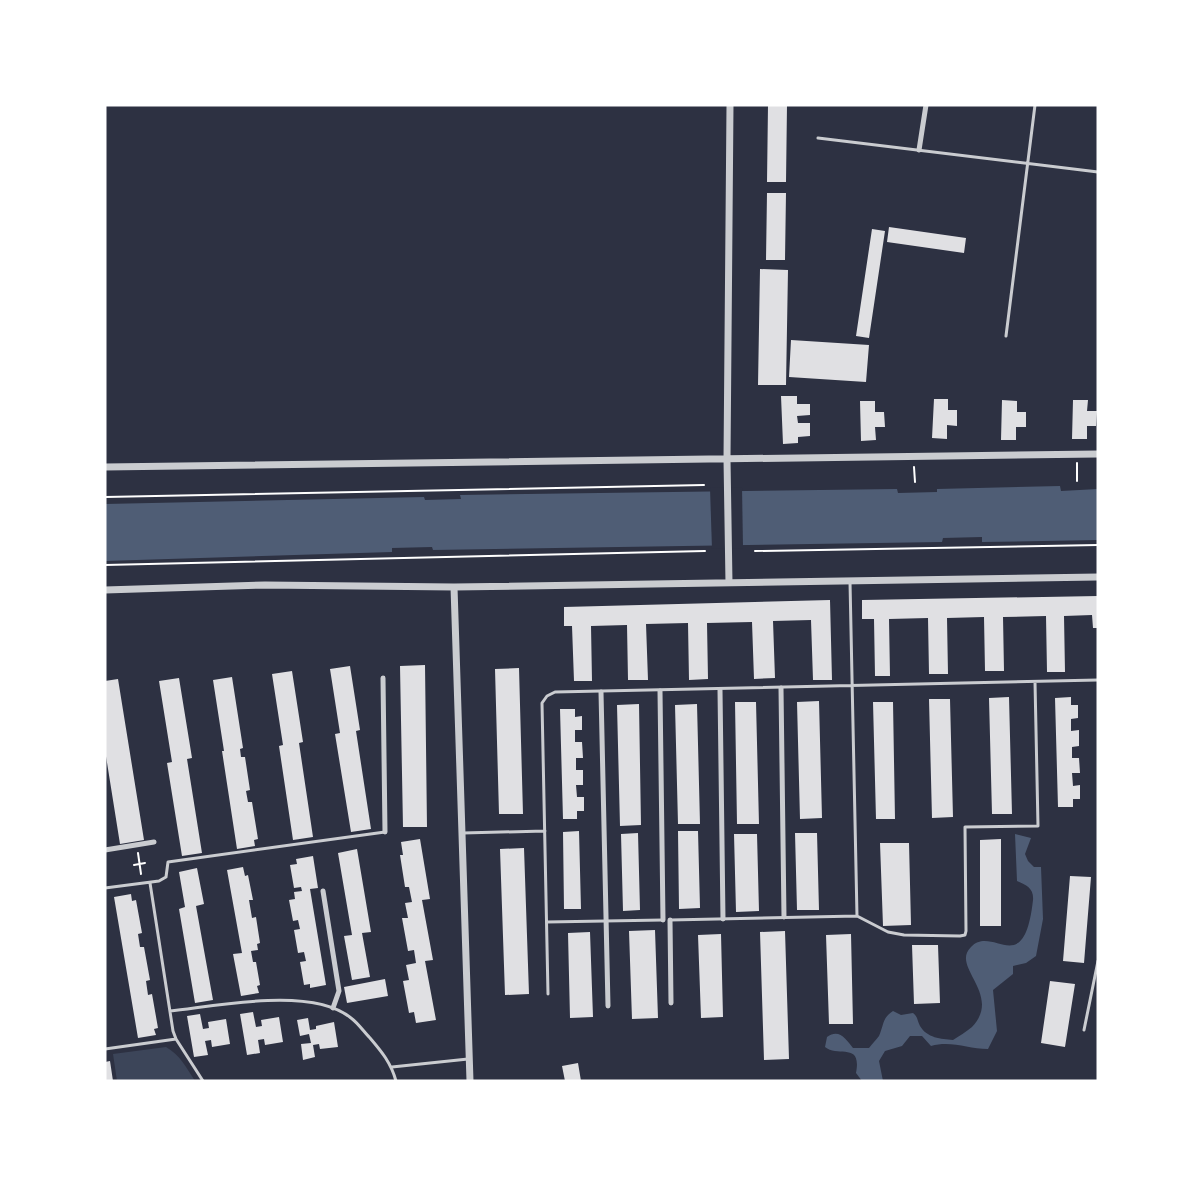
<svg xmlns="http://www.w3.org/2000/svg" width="1203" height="1186" font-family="'IBM Plex Serif',serif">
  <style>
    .green { fill: #3c4559 }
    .water { fill: #4f5d75 }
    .pier { fill: #2d3142 }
    .building { fill: #e0e0e3 }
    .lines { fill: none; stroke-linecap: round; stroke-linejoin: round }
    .path { stroke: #fff; stroke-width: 2 }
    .service { stroke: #caccd0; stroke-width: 3 }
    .minor { stroke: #caccd0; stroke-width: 5 }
    .tertiary { stroke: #caccd0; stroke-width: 7 }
  </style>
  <rect width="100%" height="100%" fill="#2d3142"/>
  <path class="green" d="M166,1047C180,1055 186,1067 195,1081H117L113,1054Z"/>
  <path class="water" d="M1060,486L1061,491L1098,489V540L982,542V537L943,538L942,542L433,550L432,547L392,548V552L105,561V504L424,497L425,500L461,499L460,495L897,489L898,493L937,492V489Z
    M1015,834L1031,838L1025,854L1028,861L1034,867H1041L1043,919L1036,956L1026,963L1013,966V974L993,990L997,1031L988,1049C968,1049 951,1040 931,1046L922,1036H910L902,1046L885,1051L879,1061L883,1081H862L856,1073C862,1041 838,1058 825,1047L827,1037C839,1028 846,1039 853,1048H869C872,1044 876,1040 879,1036C884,1025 882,1018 893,1011L901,1015L913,1013C918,1017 917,1020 920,1026C927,1038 941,1039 953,1040C959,1036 966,1032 972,1027C1003,994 950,967 971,947C993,924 1024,981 1033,900C1034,889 1027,885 1017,881Z"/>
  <path class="pier" d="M742,487L743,548L712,549L710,488Z"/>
  <path class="building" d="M768,105H787L786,182H767Z
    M767,193H786L785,260H766Z
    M889,227L966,238L964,253L887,242Z
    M872,229L885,231L869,338L856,336Z
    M760,269L788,270L786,385H758Z
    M791,340L869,345L866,382L789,377Z
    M781,396H797V404H810V415L797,416L798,423H810V436L798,437V443L783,444Z
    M934,399H948V410H957V426L947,425V439L932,438Z
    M1002,400L1017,401V412H1026V427H1016V440H1001Z
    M1073,400H1088L1087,411H1097L1096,426H1087V439H1072Z
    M860,401H875V412H884L885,427H875L876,440L861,441Z
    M1098,596V628H1093L1092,615L1064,616L1065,672H1047L1046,616L1003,617L1004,671H985L984,617L947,618L948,674H929L928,618L889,619L890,676H875L874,619H862V600Z
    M830,600L832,680H813L811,620L773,621L775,678L754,679L752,622L707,623L708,679L689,680L688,623L646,624L648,680H628L627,625L591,626L592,681H574L572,626H564V607Z
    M425,665L427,827H403L400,666Z
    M350,666L360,730L356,731L371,829L351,832L335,734L340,733L330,669Z
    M519,668L523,814H499L495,669Z
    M292,671L303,742L299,743L313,837L293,840L279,746L283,745L272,674Z
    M232,677L243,748L240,749L241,757H245L250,790L246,791L248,802H252L258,839L254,840L255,846L237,849L222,751H224L213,680Z
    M179,678L192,758L187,759L202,853L182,856L167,763L172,762L159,681Z
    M118,679L144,840L120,844L105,750V681Z
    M1009,697L1012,814H992L989,698Z
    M1071,697V705H1078V718L1071,719V731L1079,730V746L1072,747V758H1079L1080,773H1072L1073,786L1080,785V799H1073V807H1058L1055,698Z
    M929,699H950L953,817L932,818Z
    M819,701L822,818L800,819L797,702Z
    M735,702H756L759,824H737Z
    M873,702H893L895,819H876Z
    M639,704L641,825L620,826L617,705Z
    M697,704L700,824H678L675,705Z
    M560,709H575V717L582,716V730H575V742H582L583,758H576V770H583V785H576L577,797H584V811H577V819H563Z
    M579,831L581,909H564L563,832Z
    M678,831H698L700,908L679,909Z
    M638,833L640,910L623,911L621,834Z
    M795,833H817L819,910H797Z
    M734,834H757L759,911L736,912Z
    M420,839L430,899L422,900L433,960L425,961L436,1020L416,1023L414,1012L409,1013L403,981L409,980L406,965L416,963L414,950L408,951L402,918H408L405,903L412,902L409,887H405L400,855H403L401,842Z
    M1001,839V926H980V840Z
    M880,843H909L911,925L883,926Z
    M524,848L529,994L505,995L500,849Z
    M357,849L371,932L362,933L370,977L352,980L344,936L352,935L338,853Z
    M313,856L318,888L310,889L326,985L310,988V984L304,985L300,962L306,961L304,952L298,953L294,930L300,929L298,920L293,921L289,900L295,899L294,892L302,891L301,887L294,888L290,865L297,864L296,859Z
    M243,867L245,876L248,875L253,900H249L252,918L256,917L260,943L257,944L258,950L251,951L253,962H256L260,985L257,986L259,993L241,996L233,954L242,953L227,870Z
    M197,868L204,904L196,906L213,1000L195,1003L179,909L185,907L179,872Z
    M1070,876L1091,877L1084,963L1063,961Z
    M131,894L132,901L136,900L142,933L138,934L140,947H144L150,980L146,981L148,995L152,994L158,1028L154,1029L156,1035L138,1038L114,897Z
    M655,930L658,1018L632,1019L629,931Z
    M785,931L789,1059L764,1060L760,932Z
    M590,932L593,1017L570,1018L568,933Z
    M721,934L723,1017L701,1018L698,935Z
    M851,934L853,1024H829L826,935Z
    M912,945H938L940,1003L914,1004Z
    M385,979L388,996L347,1003L344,987Z
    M1050,981L1075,984L1065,1047L1041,1043Z
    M253,1012L256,1027L262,1026L261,1020L279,1017L283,1042L265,1045L264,1039L258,1040L260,1053L247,1055L240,1014Z
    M200,1014L203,1029L209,1028L208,1022L226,1019L230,1044L212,1047L211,1040L205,1041L208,1055L194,1057L187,1016Z
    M308,1018L310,1030L316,1029V1026L334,1022L338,1047L320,1049L319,1044L313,1045L315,1057L303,1060L301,1044L311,1043L309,1034L300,1036L297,1020Z
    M110,1061L113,1081H105V1062Z
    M578,1063L581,1081H565L562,1066Z"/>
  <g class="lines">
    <path class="path" d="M1077,463V481
      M914,467L915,482
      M105,497L704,485
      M755,551L1098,545
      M105,565L705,551
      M138,853L141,874
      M134,865L145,863"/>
    <path class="service" d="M818,138L1098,172
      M1006,336L1035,105
      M850,582L857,916
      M463,833L545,831
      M150,883L173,1031L176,1039L203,1081
      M105,888L159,881L166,877L168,862L385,832
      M670,920L857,916L888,932L904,935L960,936L965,935L966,931L965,827L1038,826L1035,682
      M547,922L663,920
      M548,994L542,703L547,696L555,692L1098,680
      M170,1011C217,1006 312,986 351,1018C358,1023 364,1032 370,1038C382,1052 391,1063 396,1081
      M1084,1030L1098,961
      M105,1049L176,1039
      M392,1067L468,1059"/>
    <path class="minor" d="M919,150L926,105
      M383,678L385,832
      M781,688L784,917
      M720,690L723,919
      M660,691L663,920
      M601,692L608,1006
      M105,850L154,842
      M323,891L339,991L333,1008
      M670,920L671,1003"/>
    <path class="tertiary" d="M105,467L1098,454
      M729,583L727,459L730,105
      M454,587L470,1081
      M105,590L265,585L454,587L1098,577"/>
  </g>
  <rect width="1203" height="1186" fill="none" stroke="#ffffff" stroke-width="213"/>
</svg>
